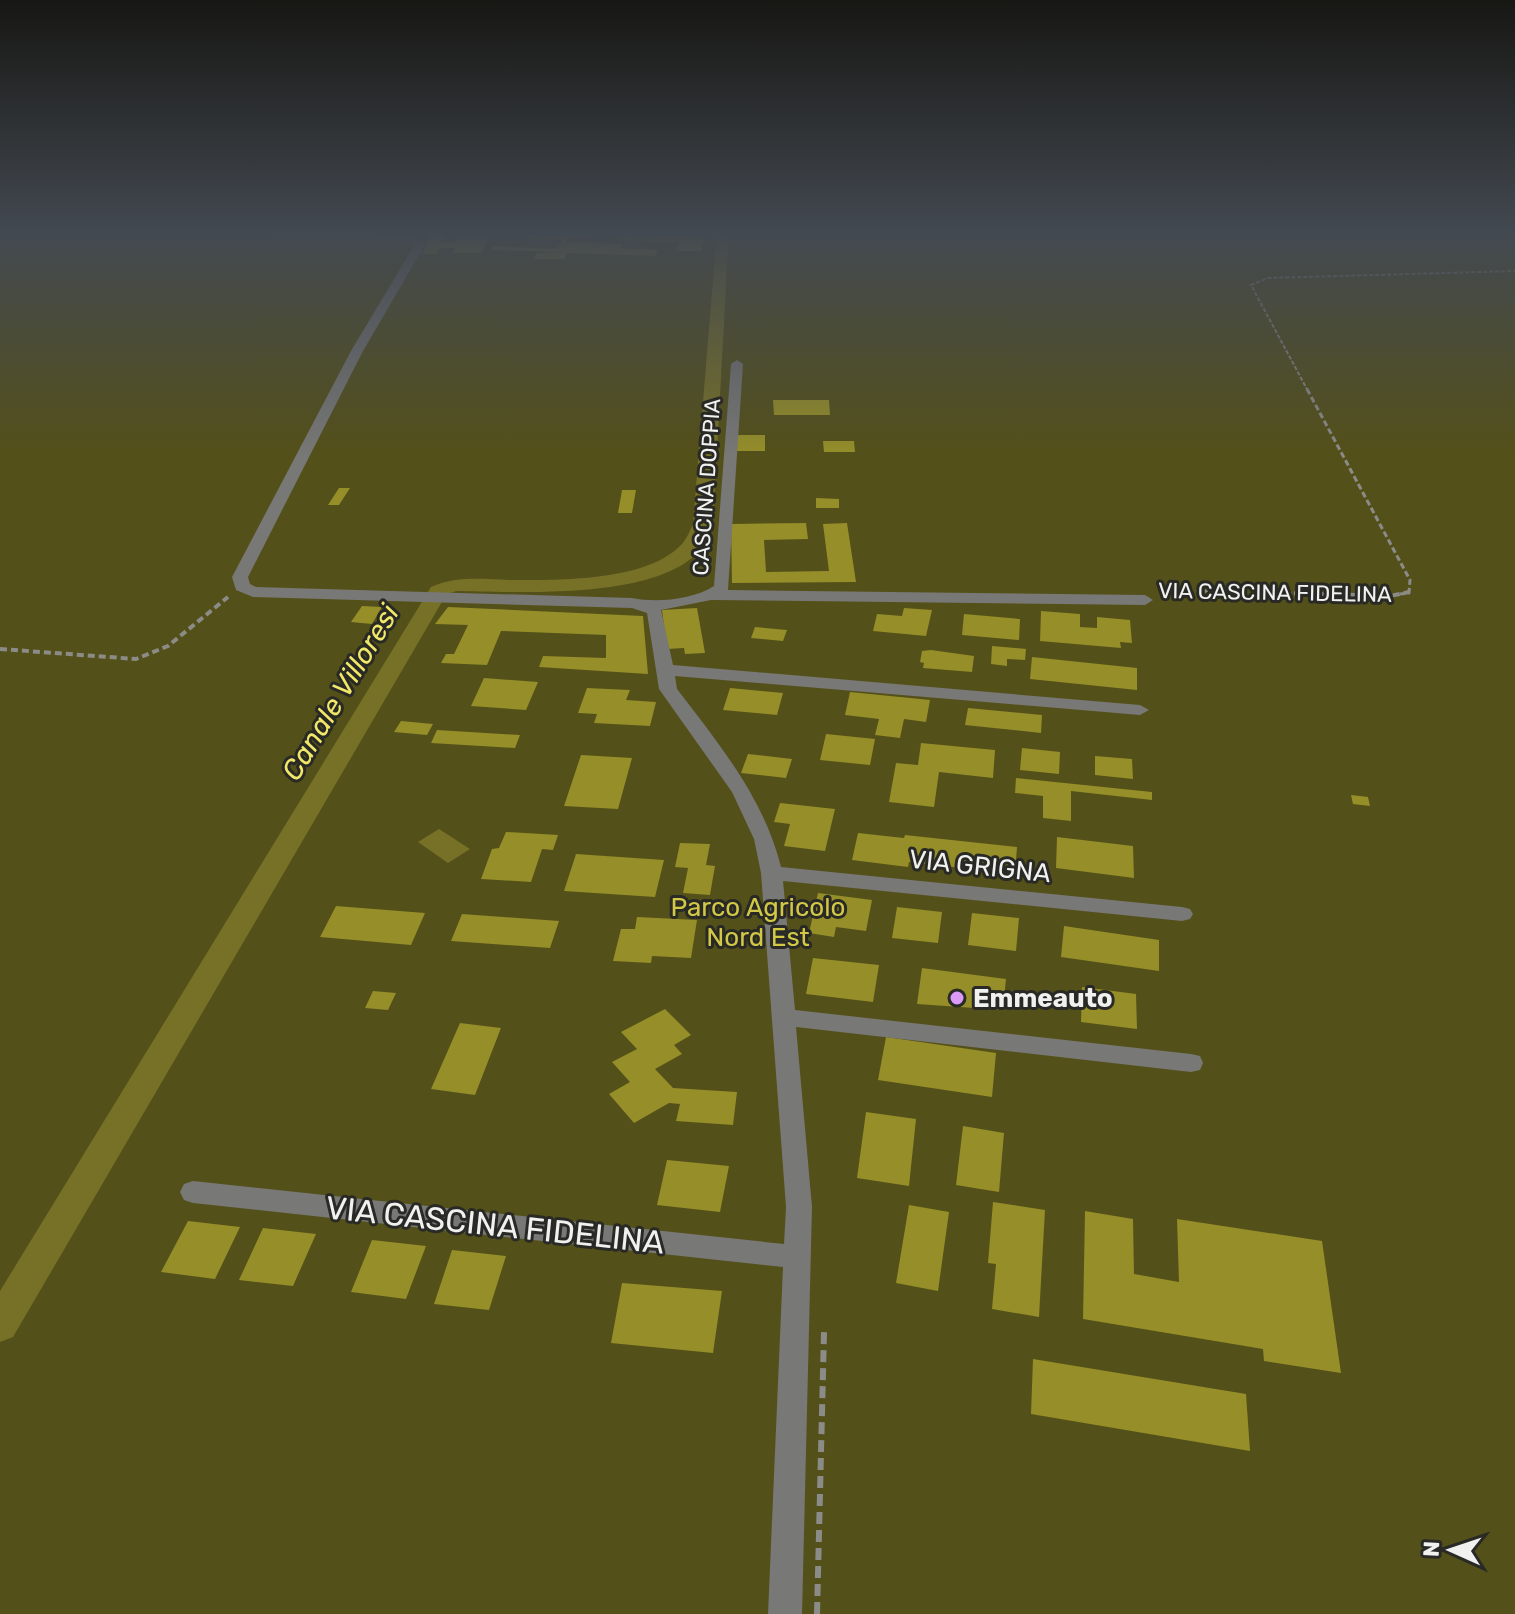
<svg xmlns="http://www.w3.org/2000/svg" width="1515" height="1614" font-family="Rubik,sans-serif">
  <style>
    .green { fill: #545019 }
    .water { fill: #777127 }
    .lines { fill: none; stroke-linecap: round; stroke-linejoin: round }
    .canal { fill: #777127; fill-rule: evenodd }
    .building { fill: #958e29 }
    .path-far3 { stroke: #8b8b88; stroke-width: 2; stroke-dasharray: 4 2; stroke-linecap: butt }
    .path-far2 { stroke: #8b8b88; stroke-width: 3; stroke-dasharray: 6 3; stroke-linecap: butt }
    .path-far1 { stroke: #8b8b88; stroke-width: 4; stroke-dasharray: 7 4; stroke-linecap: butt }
    .path { stroke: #8b8b88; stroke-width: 6; stroke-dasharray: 12 6; stroke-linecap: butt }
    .minor { fill: #787876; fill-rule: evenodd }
    .poi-dot { fill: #da9af6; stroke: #292925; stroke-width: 3 }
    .labels { text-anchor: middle; stroke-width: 6; stroke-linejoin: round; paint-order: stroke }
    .far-street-label { font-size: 22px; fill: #f1f1ef; stroke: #292925 }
    .street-label { font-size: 26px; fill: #f1f1ef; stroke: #292925 }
    .park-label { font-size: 26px; fill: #d2c845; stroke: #292925 }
    .poi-label { font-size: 26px; font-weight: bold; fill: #f1f1ef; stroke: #292925; text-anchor: start }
    .water-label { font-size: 28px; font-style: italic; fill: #f2e868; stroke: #292925 }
    .near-street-label { font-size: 32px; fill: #f1f1ef; stroke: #292925 }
  </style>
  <rect width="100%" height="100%" fill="#292925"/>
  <path class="green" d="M0,231H1515V1614H0Z"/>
  <path class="water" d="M439,829L470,849L448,863L418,842Z"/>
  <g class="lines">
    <path class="canal" d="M717,231H729L713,524C708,533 704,544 698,552C654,600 517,592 456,591L446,595L13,1337L0,1342V1291L431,587C456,576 482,579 509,580C558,580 645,582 681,545C686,540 690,531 693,524Z"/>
  </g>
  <path class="building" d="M433,231H447L442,242H457L459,237H488L482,253H453L455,248H439L437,254H422Z
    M533,231L593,233L590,239L569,238L566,242L623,244L620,248L658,250L655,256L567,253L564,259H534L537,253L562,252L490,250L493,246L557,249L563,240L528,239Z
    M618,234L706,237L701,251H676L680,242L615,240Z
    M773,400H829L830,415H774Z
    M737,435H765V451H737Z
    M823,441H854L855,452H824Z
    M339,488H350L339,505H328Z
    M622,490H636L632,513H618Z
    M816,498L839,499V508H816Z
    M806,523L808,539L764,540L766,572L829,571L823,524L847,523L856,582L732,583L731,524Z
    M362,606L382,607L372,624L351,622Z
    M448,607L643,616L648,674L539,667L543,656L606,658V635L501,631L487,665L441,663L446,654H454L468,625L435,624Z
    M697,608L705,653L685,654L684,648L667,649L662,610Z
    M904,608L932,610L926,636L873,631L877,614L902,616Z
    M1041,611L1080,614V627L1097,628V617L1130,620L1132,643L1120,642L1121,648L1040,641Z
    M964,614L1020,619L1019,640L962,635Z
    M755,627L787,630L783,641L751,638Z
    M992,646L1026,649L1025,660L1007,659V666L991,664Z
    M931,650L974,656L972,672L923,668L924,663L920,662L922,651Z
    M1032,657L1137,668V690L1030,679Z
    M484,678L538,682L526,710L471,706Z
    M587,688L630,690L626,700L656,702L650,726L594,723L597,714L578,713Z
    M730,688L783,693L777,715L723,710Z
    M850,692L930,700L926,722L904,719L900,738L875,735L879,719L845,715Z
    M968,708L1042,715L1041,733L965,725Z
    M401,721L433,724L427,735L394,732Z
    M437,730L520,735L515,748L431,743Z
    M826,734L875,739L870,765L820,760Z
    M921,743L995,750L993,778L939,772L934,807L889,802L896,763L918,765Z
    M1022,748L1060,752L1059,774L1020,770Z
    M748,754L792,759L786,778L741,773Z
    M581,755L632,758L618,809L564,806Z
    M1095,756L1132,759L1133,779L1095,775Z
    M1016,778L1152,792V800L1071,791V821L1043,818V796L1015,793Z
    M1351,795L1368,797L1370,806L1353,804Z
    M780,803L835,809L825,851L784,846L790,824L774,822Z
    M506,832L558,835L553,850L542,849L531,882L481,879L492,849L499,848Z
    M858,833L904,838L905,835L1017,847L1015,874L909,862L908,867L852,860Z
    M1057,837L1133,846L1134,878L1056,868Z
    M680,843L710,844L706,865L715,866L710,895L683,893L688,868L675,867Z
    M576,854L664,860L655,897L564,891Z
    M818,893L872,900L866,931L836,927L834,937L809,933Z
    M336,906L425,913L411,945L320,937Z
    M897,907L942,912L938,943L892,938Z
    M972,913L1019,918L1016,951L968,945Z
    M462,914L559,921L550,948L451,941Z
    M637,917L697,920L691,958L652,956L651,963L613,961L621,929H635Z
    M1064,926L1159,940V971L1061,957Z
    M813,958L879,965L873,1002L806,994Z
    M922,968L1006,979L1003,1010L917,1004Z
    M1082,987L1136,994L1137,1029L1081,1022Z
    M373,991L396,993L388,1010L365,1008Z
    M665,1009L691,1035L674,1045L682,1054L655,1069L673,1088L737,1092L733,1125L676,1121L680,1104L669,1103L634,1123L609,1094L630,1082L612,1062L637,1049L621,1032Z
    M460,1023L501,1028L475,1095L431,1089Z
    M886,1037L996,1053L992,1097L878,1080Z
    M866,1112L916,1119L909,1186L857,1178Z
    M963,1126L1004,1133L999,1192L956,1185Z
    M667,1160L729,1166L720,1212L657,1205Z
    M993,1202L1045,1210L1039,1317L992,1309L996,1264L988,1263Z
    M909,1205L949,1212L938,1291L896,1283Z
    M1085,1211L1133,1219L1134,1274L1179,1282L1177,1219L1322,1241L1341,1373L1264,1361L1263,1349L1083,1319Z
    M188,1221L240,1227L215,1279L161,1272Z
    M263,1228L316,1234L293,1286L239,1280Z
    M372,1240L426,1246L406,1299L351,1292Z
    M452,1250L506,1256L489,1310L434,1304Z
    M622,1283L722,1291L713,1353L611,1343Z
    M1033,1359L1246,1394L1250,1451L1031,1414Z"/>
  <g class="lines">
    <path class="path-far3" d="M1308,391L1251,285L1268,278L1515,271"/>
    <path class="path-far2" d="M1307,389L1410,580L1409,593L1400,594
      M1160,590L1327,594"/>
    <path class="path-far1" d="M1250,592L1390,596L1409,592
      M0,649L136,659L168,646L228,597"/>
    <path class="path" d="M817,1614L824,1332"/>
    <path class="minor" d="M223,231L400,234L426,243L363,351L248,577L250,584L256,587L632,598C656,603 692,600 714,586L731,364L737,360L743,364L728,590L1145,595L1153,600L1145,605L711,600L661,610L673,665L1140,705L1149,710L1140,715L675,676L677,689C719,744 764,798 781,867L1182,907L1190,909L1193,914L1190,919L1182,921L783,881L795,1010L1191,1054L1200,1056L1203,1063L1200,1070L1191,1072L796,1027L812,1207L802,1614H768L783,1267L193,1203L184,1200L180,1192L184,1184L193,1181L784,1244L786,1207L761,873L754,839L732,792L659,689L647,613L632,608L253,597L236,590L232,577L351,351L415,244L399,240L228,234Z"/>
  </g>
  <linearGradient id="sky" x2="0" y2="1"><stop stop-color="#171714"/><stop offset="0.51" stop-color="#434951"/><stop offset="1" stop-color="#434951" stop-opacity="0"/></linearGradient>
  <rect width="1515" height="457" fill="url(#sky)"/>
  <circle class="poi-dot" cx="957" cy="998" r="8"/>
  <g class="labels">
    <g class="far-street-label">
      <text transform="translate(706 487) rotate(-86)" y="8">CASCINA DOPPIA</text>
      <text transform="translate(1275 592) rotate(1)" y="8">VIA CASCINA FIDELINA</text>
    </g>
    <g class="street-label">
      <text transform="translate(980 866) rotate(6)" y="9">VIA GRIGNA</text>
    </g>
    <g class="park-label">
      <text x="758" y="916">Parco Agricolo<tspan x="758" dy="30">Nord Est</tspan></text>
    </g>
    <g class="poi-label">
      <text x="973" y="1007">Emmeauto</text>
    </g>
    <g class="water-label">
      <text transform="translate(340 692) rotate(-59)" y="10">Canale Villoresi</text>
    </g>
    <g class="near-street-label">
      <text transform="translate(495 1225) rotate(6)" y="11">VIA CASCINA FIDELINA</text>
    </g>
  </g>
  <g transform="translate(1451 1550) rotate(273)" stroke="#292925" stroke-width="6" paint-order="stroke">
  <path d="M0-6L14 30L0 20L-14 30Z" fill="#f1f1ef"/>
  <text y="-12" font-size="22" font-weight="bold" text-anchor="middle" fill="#f1f1ef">N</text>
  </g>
</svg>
